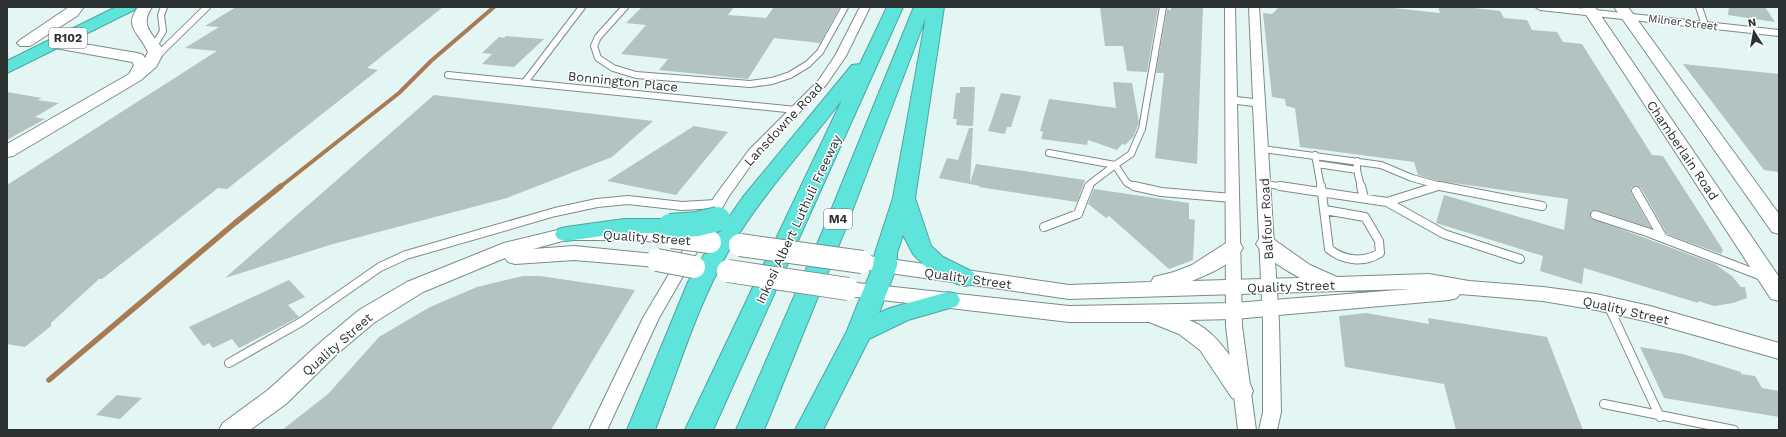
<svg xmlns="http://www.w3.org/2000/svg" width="1786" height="437" font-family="'Work Sans',sans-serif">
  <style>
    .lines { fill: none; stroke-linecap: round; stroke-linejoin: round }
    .stream-far1 { stroke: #a87b54; stroke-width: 4 }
    .stream { stroke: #a87b54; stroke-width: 5.5 }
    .building { fill: #b2c3c1 }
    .lane-far1-casing { stroke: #7b8b8a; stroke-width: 8 }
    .lane-casing { stroke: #7b8b8a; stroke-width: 10 }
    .street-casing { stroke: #7b8b8a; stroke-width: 2 }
    .secondary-casing { stroke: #7b8b8a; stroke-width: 2 }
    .highway-casing { stroke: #4ca6a0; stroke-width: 2 }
    .lane-far1 { stroke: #fff; stroke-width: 6 }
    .lane { stroke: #fff; stroke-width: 8 }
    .street { fill: #fff; fill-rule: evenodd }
    .secondary { fill: #fff; fill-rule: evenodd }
    .highway { fill: #5ee4db; fill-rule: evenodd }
    .secondary-bridge-casing { stroke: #7b8b8a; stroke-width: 24; stroke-linecap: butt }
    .highway-bridge-casing { stroke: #4ca6a0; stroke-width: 26; stroke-linecap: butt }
    .secondary-bridge { stroke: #fff; stroke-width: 22 }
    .highway-bridge { stroke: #5ee4db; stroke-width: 24 }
    .labels { text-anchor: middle; stroke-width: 3; stroke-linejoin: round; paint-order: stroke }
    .far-street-label { font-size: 11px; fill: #2c3232; stroke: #fff }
    .shield { fill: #fff; stroke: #6b7070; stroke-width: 1 }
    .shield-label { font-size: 12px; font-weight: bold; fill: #2c3232 }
    .street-label { font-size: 13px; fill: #2c3232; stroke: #fff }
  </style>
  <rect width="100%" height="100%" fill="#e4f6f4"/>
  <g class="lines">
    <path class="stream-far1" d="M280,187L399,93L431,61L494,7"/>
    <path class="stream" d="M49,380L235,223L281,186"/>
  </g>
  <path class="building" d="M236,7H443L367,68L378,70L227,189L218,188L102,279H99L51,323V326L25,347L7,344V185L217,51L185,48L219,27L205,26Z
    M642,7H734L728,15L766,18L774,7H840L820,43L774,38L748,79L659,70L668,59L621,54L646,25L626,23Z
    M1100,7L1158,8L1147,72L1127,71L1123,46H1105Z
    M1171,7H1203L1197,164L1155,158L1164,73H1156L1167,9L1171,10Z
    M1279,7H1384L1440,13L1438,7H1465L1500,11L1504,18L1527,20L1532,30L1557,32L1563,42L1582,44L1652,155L1663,156L1723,250L1721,254L1667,234L1641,188L1636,186L1631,188V193L1651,228L1596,210L1591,211V218L1715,264L1732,276L1741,287H1745L1747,298L1733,303L1714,306L1698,301V303L1584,268L1582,284L1540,271L1543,256L1436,223L1444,195L1564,230L1568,199L1439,181L1418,175L1414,162L1300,147L1295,108L1286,106L1285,99L1272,97L1263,13L1272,14Z
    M1729,7H1765L1775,22L1728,15Z
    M506,36L544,39L514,67L482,64L492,54L482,53L499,37L504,38Z
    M1683,64L1779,74V172L1764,170Z
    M1113,82L1132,83L1139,122L1134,136L1125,145L1122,144L1117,150L1088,140L1087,145L1041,139L1043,132L1040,131L1049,99L1116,108Z
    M960,87H975L973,126L956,125L957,119H953L956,93H960Z
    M7,92L42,98L37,100L59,103L35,117L45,119L7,140Z
    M1001,93L1021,96L1011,127H1007L1005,134L988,131Z
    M434,95L653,121L612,157L507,198L333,244L225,278Z
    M694,126L728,132L676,195L607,181Z
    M969,128H973L970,183L976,164L1085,180L1077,202L979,187L980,186L939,178L947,158L958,160Z
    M1094,189L1189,203V219L1195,220L1193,260L1169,269L1109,216L1106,218L1088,204Z
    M523,276H540L635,290L551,430H282L328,394L379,337L430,307L477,287Z
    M289,280L305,297L288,305L299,317L239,348L232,339L213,348L209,343L203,346L189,327Z
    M1366,313L1429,324L1428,318L1547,337L1583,430H1456L1444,384L1345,367L1339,316Z
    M1640,347L1683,354L1741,372V374L1755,376L1762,388L1779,391V417L1664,398Z
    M117,395L142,398L120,419L96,415Z"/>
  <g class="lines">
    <g class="lane-far1-casing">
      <path id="lane-far1" d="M625,7L598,37L594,46L598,58L613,68L636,75L750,84L772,81L790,75L808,64L820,52L845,7
        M1699,7L1705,25
        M154,46L163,31L161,15L164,7
        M157,56L207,7
        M448,75L796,110
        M525,82L582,7
        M1262,149L1381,165L1412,178L1445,187
        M1049,153L1115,165L1090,184L1089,187
        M1315,155L1321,187
        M1317,164L1357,170V161
        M1357,170L1361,187
        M1264,184L1287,187
        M1136,187L1127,183L1115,165L1131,154L1142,129L1163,7
        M1435,187L1439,186"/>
    </g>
    <g class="lane-casing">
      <path id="lane" d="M1134,186L1161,192L1232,198
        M1280,186L1387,202L1444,234L1520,259
        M1321,186L1329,249C1344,261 1364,263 1380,253L1379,241L1365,217L1325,210
        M1361,186L1364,198
        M1440,186L1542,206
        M1636,191L1663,238
        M1387,202L1438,186
        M1595,215L1647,232L1762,276
        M1044,227L1078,214L1089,186
        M1608,305L1660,417
        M229,363L301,322L380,267L406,255L555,212L597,203L628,200L682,206L716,204
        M1604,404L1734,430"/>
    </g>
    <g class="street-casing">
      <path id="street" d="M860,7H870L846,56L826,85L758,155L729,196L659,318L607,430H589L643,318L715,196L749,150L818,81L835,56Z
        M1225,7H1235L1237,97L1253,99L1249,7H1259L1279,323L1281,412L1277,430H1259L1263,412V323L1253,106L1237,104L1242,326L1256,430H1238L1226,326Z
        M1535,7H1568L1779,30V36L1540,10Z"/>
    </g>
    <g class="secondary-casing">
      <path id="secondary" d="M69,7H84L77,16L30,46H20L17,43L20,40Z
        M138,7H152C138,28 155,34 164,52L156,67L141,80L13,156L7,157V144L129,74L134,65L132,62L50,47L47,44L50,41L55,39L137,53L143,55L145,58L148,52C140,33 123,28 138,7Z
        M1581,7H1595L1779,277V301L1771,299Z
        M1614,7H1628L1779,214V234L1772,232Z
        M566,228C601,228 645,223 679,232L682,237L679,242L672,243L630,240H566L533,249L574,246L664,255L668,260L664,265L657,267L574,260L515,264L508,262L505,258L423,292L375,322L338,353L286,404L250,430H219L223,423L268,390L322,341L359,310L407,282L504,243Z
        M1266,237L1273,239L1310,265L1337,277L1429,274L1469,281L1543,287L1596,294L1650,306L1779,343V359L1649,322L1596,310L1543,301L1460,294L1457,298L1449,300L1234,319L1189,320C1217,330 1233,362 1250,384L1253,391L1250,398L1241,400L1232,398L1200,350L1179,334L1149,322H1069L848,296L840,294L837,289L840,284L848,282L1069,306L1234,303L1410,289L1069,299L862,269L855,267L851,262L855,257L862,255L1069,285L1151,282L1154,277L1174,272L1192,265L1226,243L1233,241L1240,243L1243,248C1233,264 1209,274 1192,281L1300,278C1285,270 1265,258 1256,244L1259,239Z"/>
    </g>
    <g class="highway-casing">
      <path id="highway" d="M116,7H136L134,10L7,73V61Z
        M887,7H903L713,430H685L842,100C806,147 762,195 732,245C698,302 679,368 655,430H627L688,282L711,243L743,197L852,65L860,64Z
        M914,7H944L915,198L931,246L943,257L973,272L977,278L973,284L965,286L957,284L927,268L913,254L903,235L897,253V266L879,313L890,308L948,292L957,294L960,300L957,306L908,320L869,339L823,430H795L846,333L873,266L875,253L893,198L926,17L843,235L764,430H736L821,235Z
        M624,219H670L678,221L681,226L678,231L670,233H624L566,241L558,239L555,234L558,229L566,227Z"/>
    </g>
    <use href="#lane-far1" class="lane-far1"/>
    <use href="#lane" class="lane"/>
    <use href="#street" class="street"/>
    <use href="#secondary" class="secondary"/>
    <use href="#highway" class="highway"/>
    <g class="secondary-bridge-casing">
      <path id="secondary-bridge" d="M672,237L710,242
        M740,245L862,262
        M657,260L694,267
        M728,271L848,289"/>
    </g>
    <g class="highway-bridge-casing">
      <path id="highway-bridge" d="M670,226L697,224L718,219"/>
    </g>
    <use href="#secondary-bridge" class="secondary-bridge"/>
    <use href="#highway-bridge" class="highway-bridge"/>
  </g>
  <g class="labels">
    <g class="far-street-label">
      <text transform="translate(1683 22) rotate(7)" y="4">Milner Street</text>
    </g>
    <g class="shield">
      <rect x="49" y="28" width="38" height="20" rx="3"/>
      <rect x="824" y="209" width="28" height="20" rx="3"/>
    </g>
    <g class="shield-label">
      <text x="68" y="42">R102</text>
      <text x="838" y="223">M4</text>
    </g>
    <g class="street-label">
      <text transform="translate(623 81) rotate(6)" y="5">Bonnington Place</text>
      <text transform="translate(783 124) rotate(-47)" y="5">Lansdowne Road</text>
      <text transform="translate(1683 150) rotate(56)" y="5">Chamberlain Road</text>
      <text transform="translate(798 219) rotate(-65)" y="5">Inkosi Albert Luthuli Freeway</text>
      <text transform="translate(1266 219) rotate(-93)" y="5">Balfour Road</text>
      <text transform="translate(647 237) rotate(4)" y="5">Quality Street</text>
      <text transform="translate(968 278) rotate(8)" y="5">Quality Street</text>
      <text transform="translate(1291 286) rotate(-2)" y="5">Quality Street</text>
      <text transform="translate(1626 310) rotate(13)" y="5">Quality Street</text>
      <text transform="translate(337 344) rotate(-41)" y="5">Quality Street</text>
    </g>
  </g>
  <rect width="1786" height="437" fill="none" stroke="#2c3232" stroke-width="16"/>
  <g transform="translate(1754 32) rotate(349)" stroke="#ffffff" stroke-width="3" paint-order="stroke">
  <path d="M0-3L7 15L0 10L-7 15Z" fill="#2c3232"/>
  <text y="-6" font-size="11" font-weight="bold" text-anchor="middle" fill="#2c3232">N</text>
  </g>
</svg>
